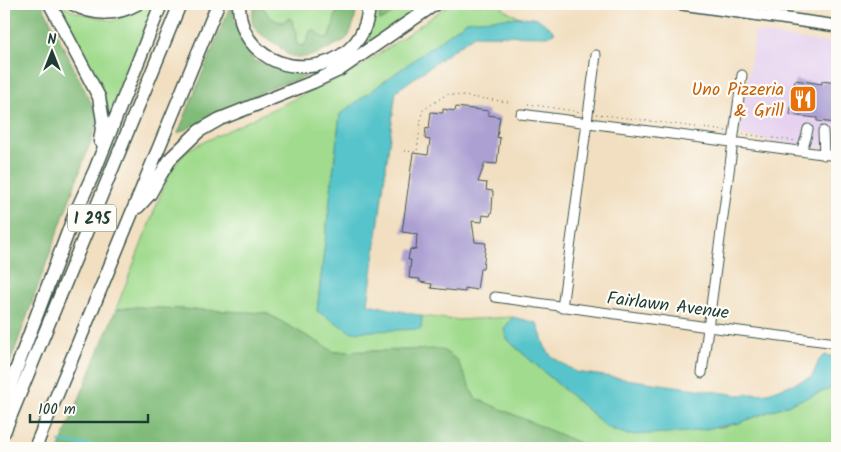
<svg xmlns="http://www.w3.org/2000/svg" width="841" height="452" font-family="Kalam,sans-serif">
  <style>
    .built { fill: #e6d2f0 }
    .green { fill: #a1db8e; stroke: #608c61 }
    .forest { fill: #80bb79; stroke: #507c56 }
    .water { fill: #56c4ca; stroke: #3a807f }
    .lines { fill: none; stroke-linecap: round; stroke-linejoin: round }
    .stream { stroke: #56c4ca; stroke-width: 2.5 }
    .building { fill: #aca0d3 }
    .minor-casing { stroke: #3f5549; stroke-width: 11 }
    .major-casing { stroke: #3f5549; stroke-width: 14 }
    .highway-casing { stroke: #3f5549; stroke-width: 15 }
    .path { stroke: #3f5549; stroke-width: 1; stroke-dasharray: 1 4; stroke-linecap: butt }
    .minor { stroke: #fff; stroke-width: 9 }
    .major { stroke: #fff; stroke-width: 11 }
    .highway { stroke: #fff; stroke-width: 12 }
    .labels { text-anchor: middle; stroke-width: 4.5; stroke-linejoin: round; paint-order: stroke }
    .shield { fill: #fdfcf7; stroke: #62766e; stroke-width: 1 }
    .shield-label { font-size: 16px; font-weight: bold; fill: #1f3d34 }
    .food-label { font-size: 18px; fill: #c56008; stroke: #fdfcf7; text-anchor: end }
    .street-label { font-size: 18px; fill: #1f3d34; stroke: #fdfcf7 }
  </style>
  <rect width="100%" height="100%" fill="#fdfcf7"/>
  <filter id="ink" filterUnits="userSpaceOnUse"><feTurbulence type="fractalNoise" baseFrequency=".02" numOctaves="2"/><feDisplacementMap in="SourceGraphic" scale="10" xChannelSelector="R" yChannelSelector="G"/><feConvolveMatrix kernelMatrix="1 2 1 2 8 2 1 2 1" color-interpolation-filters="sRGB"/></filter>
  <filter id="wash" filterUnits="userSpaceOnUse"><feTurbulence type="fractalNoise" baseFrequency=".0096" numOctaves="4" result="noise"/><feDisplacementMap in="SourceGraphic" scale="20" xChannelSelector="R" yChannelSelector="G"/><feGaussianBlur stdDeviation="1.12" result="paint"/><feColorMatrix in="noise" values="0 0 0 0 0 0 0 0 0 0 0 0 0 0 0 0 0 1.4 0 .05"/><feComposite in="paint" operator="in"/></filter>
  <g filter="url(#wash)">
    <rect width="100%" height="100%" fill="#f2dfc1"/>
    <path class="built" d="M755,32L837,45V151L741,136L740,132Z"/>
    <path class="green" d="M57,4H61L72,11L113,21L148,4H155L110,117L102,92Z
      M261,4H348L331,28L329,38H323L310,31L307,41L303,46L298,45L296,42V30L288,18L283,22C271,22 267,13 261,4Z
      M372,4H379L380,21L408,4H427L359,48L372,12Z
      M450,4H500L505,10L520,17L467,21L340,114L317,311L421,329L422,316L456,320L513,317L504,329L506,337L511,343L607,427L618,432L722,427L739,423L837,386V448H591L475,398L457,360L441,349L335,352L266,313L138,307L116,309L169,173L187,150L359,68Z
      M4,79L8,230L4,252Z"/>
    <path class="forest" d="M4,4H42L99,119L4,379V252L8,230L4,79Z
      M231,4H232L235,23L254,61L307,77L275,86L178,133Z
      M261,4C267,13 271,22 283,22L288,18L291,19L296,30V42L298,45L303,46L307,41L310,31L313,29L323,38H329L337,11L345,8L348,4H358C357,11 352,31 348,37C345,41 339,43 335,45C321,53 304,62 287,54C283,51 280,46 276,44C259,33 246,28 255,5Z
      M379,4H408L380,21Z
      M138,307L266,313L335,352L441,349L457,360L475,398L591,448H59L116,309Z"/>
    <path class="water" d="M520,17L537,18L555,32L548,36L474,35L396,91L368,304L422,316L421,329L351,332L317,311L340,114L467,21Z
      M513,317L537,323L545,347L551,356L576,372L739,395L768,393L812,377L819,360L825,355L837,357V386L739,423L689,432L628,435L607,427L511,343L506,337L504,329Z"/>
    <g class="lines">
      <path class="stream" d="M59,442L128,448"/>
    </g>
    <g id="blocks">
      <path class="building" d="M795,80L822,84V81L837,83V123L817,121V118L790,115Z
        M456,107L489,111L488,115L500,117L497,137L500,138L497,164L485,163L478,182L487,183L486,190L493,191L492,210L490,216L483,215L482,222L472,221L475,242L486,243L483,269H480L477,290L465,288V292L431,288L432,284L420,282V279L409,278L411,260H408L410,249L416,250L417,234L402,232L413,153L428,155L430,140L425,139L426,128L429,129L431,112L443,113V109L455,111Z"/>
    </g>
  </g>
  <g filter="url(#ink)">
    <use href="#blocks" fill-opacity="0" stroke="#3f5549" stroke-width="1"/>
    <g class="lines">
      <g class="minor-casing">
        <path id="minor" d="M521,114L837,156
          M823,131L824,155
          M801,151L806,138L808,129
          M495,297L708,327L837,343
          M562,308L596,55
          M702,373L742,75"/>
      </g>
      <g class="major-casing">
        <path id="major" d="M682,4L837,26"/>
      </g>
      <g class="highway-casing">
        <path id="highway" d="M50,4L99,97L103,121L100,141
          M73,4C94,16 117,15 137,4
          M239,4C240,87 366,87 369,4
          M138,207L150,194L161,174L171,158L199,131L220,119L313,82L339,70L435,4
          M4,402L74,216L95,170L161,4
          M4,432L180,4
          M35,448L218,4"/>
      </g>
      <path class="path" d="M528,104L581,112
        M596,114L726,131
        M743,134L796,141
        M404,151L417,152L422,111L447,94L516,103"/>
      <use href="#minor" class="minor"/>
      <use href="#major" class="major"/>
      <use href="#highway" class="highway"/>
    </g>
  </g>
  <defs>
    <g id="restaurant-square" transform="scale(1.4375)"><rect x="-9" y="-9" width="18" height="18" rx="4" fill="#e8710a" stroke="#fdfcf7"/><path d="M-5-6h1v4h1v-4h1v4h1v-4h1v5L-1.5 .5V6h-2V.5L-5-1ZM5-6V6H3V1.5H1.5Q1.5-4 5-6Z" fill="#fff"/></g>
  </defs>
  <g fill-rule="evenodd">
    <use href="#restaurant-square" x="803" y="99"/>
  </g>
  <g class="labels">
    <rect class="shield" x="68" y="204.5" width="48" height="27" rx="4"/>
    <g class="shield-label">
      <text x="92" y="224">I 295</text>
    </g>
    <g class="food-label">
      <text x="784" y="95">Uno Pizzeria<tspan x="784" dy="21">&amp; Grill</tspan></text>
    </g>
    <g class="street-label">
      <text transform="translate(668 305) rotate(7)" y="6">Fairlawn Avenue</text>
    </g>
  </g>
  <rect width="841" height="452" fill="none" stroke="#fdfcf7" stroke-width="20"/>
  <g transform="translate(52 52)" stroke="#fdfcf7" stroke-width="4" paint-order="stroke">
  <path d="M0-4L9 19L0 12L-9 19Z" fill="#1f3d34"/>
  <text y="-8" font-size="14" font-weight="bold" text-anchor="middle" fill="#1f3d34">N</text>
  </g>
  <path d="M30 414v8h118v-8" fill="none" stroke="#1f3d34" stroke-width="2.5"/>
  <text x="38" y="414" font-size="15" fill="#1f3d34" stroke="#fdfcf7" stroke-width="4" paint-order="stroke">100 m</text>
</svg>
